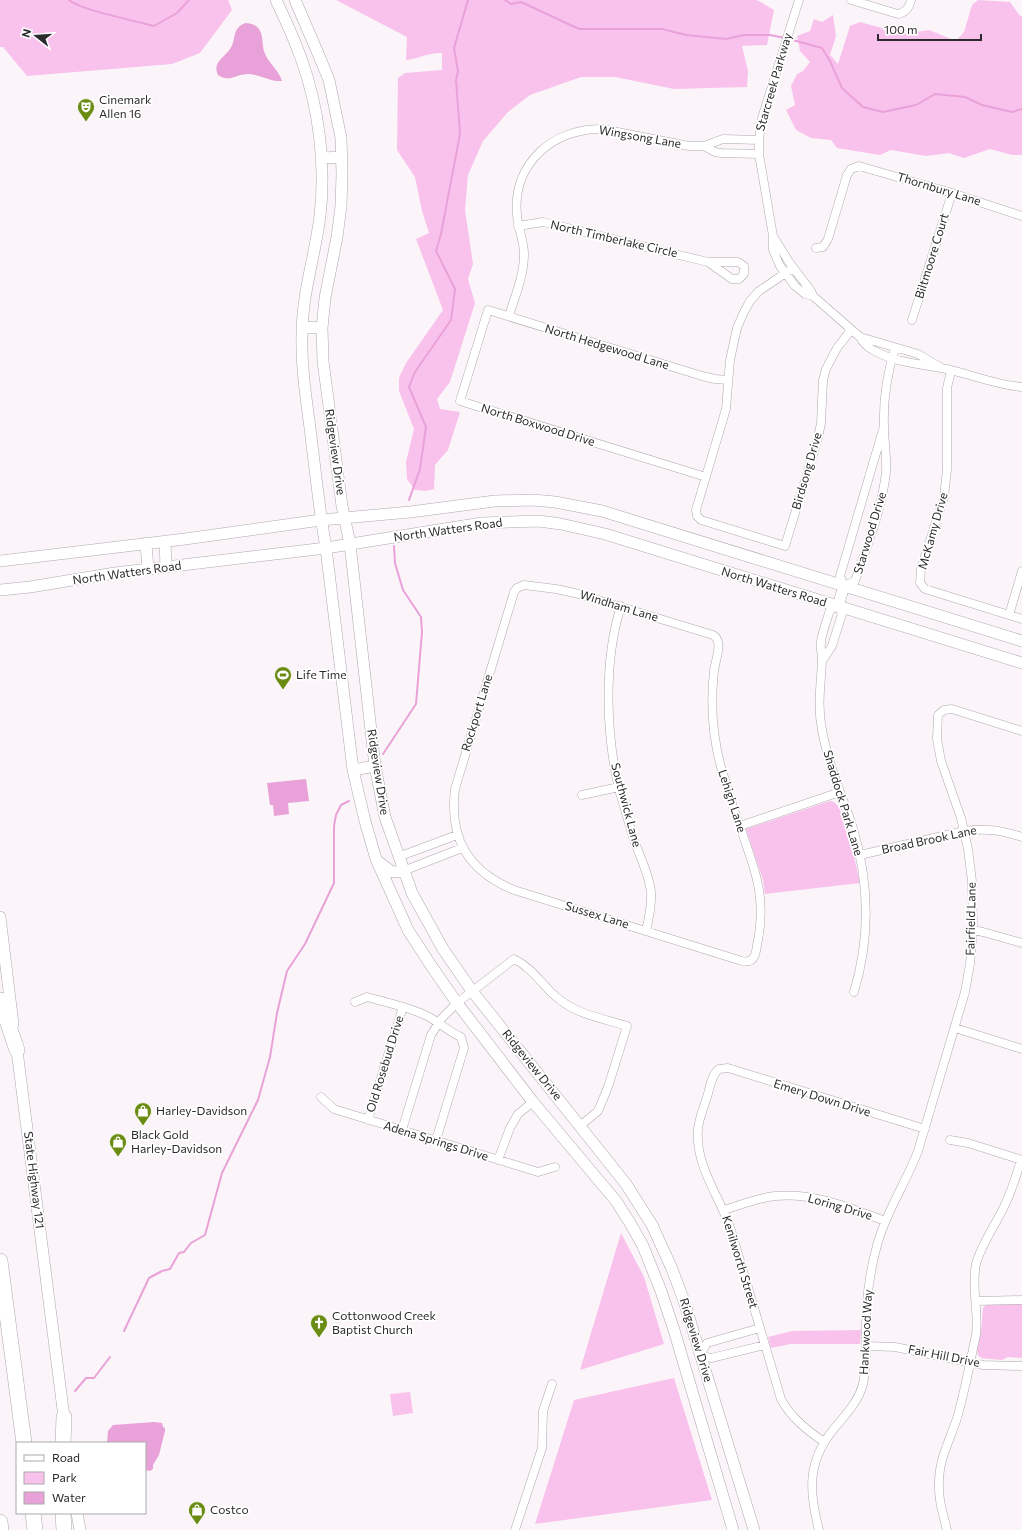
<svg xmlns="http://www.w3.org/2000/svg" width="1022" height="1530" font-family="Commissioner,sans-serif">
  <style>
    .green { fill: #f9c2ec }
    .water { fill: #e9a2d9 }
    .lines { fill: none; stroke-linecap: round; stroke-linejoin: round }
    .stream { stroke: #e9a2d9; stroke-width: 2 }
    .minor-casing { stroke: #afa8ad; stroke-width: 9 }
    .secondary-casing { stroke: #afa8ad; stroke-width: 12 }
    .motorway-casing { stroke: #afa8ad; stroke-width: 16 }
    .minor { stroke: #fff; stroke-width: 8 }
    .secondary { stroke: #fff; stroke-width: 11 }
    .motorway { stroke: #fff; stroke-width: 15 }
    .labels { text-anchor: middle; stroke-width: 3.5; stroke-linejoin: round; paint-order: stroke }
    .street-label { font-size: 12px; fill: #2c2a2c; stroke: #fff }
    .poi-label { font-size: 12px; fill: #2c2a2c; stroke: #fff; text-anchor: start }
  </style>
  <rect width="100%" height="100%" fill="#fbf4f9"/>
  <path class="green" d="M0,0H228L232,10L200,53L172,64L27,76L3,47H0Z
    M336,0H757L774,10L767,45L742,46L748,71L747,87L674,89L615,77H581L530,95L508,112L483,141L468,175L465,210L473,264L468,279L475,303L450,382L437,399L440,409L460,412L448,450L435,465L434,489L426,491L415,490L407,479L406,462L414,429L399,391V378L406,363L443,310L416,239L429,233L422,211L415,177L397,150L398,78L405,73L442,70V53C429,52 418,59 406,60L407,37Z
    M978,0L1010,2L1020,16H1022V155H1012L990,149L964,158L949,153L926,156L891,150L880,155L837,148L831,140L811,138L796,130L786,110L795,105L791,86L797,74L803,71L810,62L800,51L797,36L810,31L814,19L822,22L833,15L836,36L830,55L838,64L850,26L860,22L904,34L929,30L956,41L964,32L972,5Z
    M830,801L834,802L839,807L851,843L860,883L765,894L763,880L746,829Z
    M621,1233L644,1277L664,1344L580,1370Z
    M1022,1304V1358L1008,1357L1002,1360L981,1358L978,1355L977,1349L981,1331L983,1308L986,1305Z
    M861,1330L860,1344H791L771,1348L768,1337L792,1331Z
    M674,1378L712,1500L535,1524L574,1400Z
    M410,1392L413,1413L393,1416L390,1394Z"/>
  <path class="water" d="M245,23C265,24 261,38 264,51C267,62 279,70 282,81C270,82 259,74 248,74C236,74 229,83 218,75C212,62 224,58 230,49C237,39 231,29 245,23Z
    M306,779L309,801L288,803L289,814L274,816L273,805H270L267,783Z
    M154,1422L162,1423L163,1427L165,1428V1431L159,1455L153,1465V1469L150,1471L145,1470V1443H107L108,1431L113,1425Z"/>
  <g class="lines">
    <path class="stream" d="M69,0C80,10 137,21 154,26L177,13L189,0
      M505,0L511,4L521,2L579,29H662L686,35L726,39L744,35H770L785,38
      M789,39L822,48L830,61L842,88L863,107L883,112L916,105L935,94L965,97L982,105L1012,112L1022,109
      M409,500L420,469L426,427L409,387L415,372L451,320L455,289L436,251L441,234L460,134L456,80L458,71L454,48L468,0
      M383,754L416,704L422,632L421,617L403,590L395,563L394,546
      M124,1331L149,1278L162,1271L170,1269L179,1253L184,1252L191,1243L205,1235L222,1173L258,1100L270,1057L277,1013L287,971L305,944L334,883V826L336,815L341,805L349,801
      M75,1391L86,1378H94L110,1357"/>
    <g class="minor-casing">
      <path id="minor" d="M799,0L762,118L759,140V154L773,236V250L780,266L795,286L805,294L813,296L860,337C863,343 867,347 873,350C893,362 919,364 941,368C969,373 994,385 1022,387
        M851,0L898,14C906,12 909,8 911,0
        M704,146L715,152L721,153L759,154
        M518,226L543,222L708,262H738L744,266V274L739,279H732L708,262
        M773,236L789,262L811,291L813,296
        M816,248L823,247L828,239L847,175L851,169L859,166L952,193L1022,216
        M793,268L759,291L750,301L743,314L737,328L730,360L726,409L696,510L697,516L701,520L785,546L818,438L821,423L823,380L826,369L837,348L851,330
        M509,316C515,296 524,276 524,254C524,241 518,228 517,215C512,164 553,128 602,129L689,146H704L723,139L759,140
        M912,320L952,193
        M860,337L918,354L940,367
        M951,371L947,388V470L944,497L921,569L920,583L925,589L1022,619
        M884,426L840,576L844,586L855,581C867,546 882,509 886,472C887,456 884,442 884,426C883,399 887,374 895,348
        M706,477L460,401L488,310L702,376L715,379L728,380
        M524,585L556,589L575,593L713,635C724,641 715,661 714,671C710,707 713,743 724,777C729,795 735,814 742,832C748,851 756,870 759,890C762,909 761,927 757,945C756,954 754,964 742,961L514,890C468,871 449,839 455,789L514,592L517,588Z
        M621,606C603,662 606,737 620,793C625,809 629,824 634,840C640,857 649,874 651,892C652,905 649,918 646,931
        M1009,615L1022,571
        M822,661L832,646L842,614L838,606L830,610C827,620 822,632 821,642C820,648 822,654 822,660C821,685 817,705 822,730C828,763 841,793 852,825C869,880 871,936 854,992
        M582,795L619,787
        M740,826L840,792
        M860,855L964,831C987,828 1000,830 1022,837
        M398,857L457,835
        M403,871L462,848
        M973,930L983,932L1022,943
        M355,1002L367,997C387,1003 411,1007 429,1017C440,1023 449,1032 461,1037L464,1048L436,1140
        M955,1028L1022,1049
        M321,1097L334,1109L538,1172L555,1167
        M368,1120L403,1007
        M402,1130L431,1035L441,1019L457,1003L514,959C533,968 544,988 560,1000C579,1015 605,1019 627,1026L608,1087L598,1111L580,1126
        M950,1140L968,1143L1022,1160
        M498,1160L510,1128L518,1114L533,1102
        M724,1210C741,1205 757,1198 775,1196C813,1192 850,1208 885,1221
        M976,1301L1022,1300
        M760,1328L707,1343L700,1355L711,1358L765,1345
        M866,1346L895,1347L983,1365L1022,1366
        M824,1442C807,1430 791,1418 781,1399L730,1227C718,1194 695,1165 698,1129C699,1118 704,1107 707,1097C710,1088 711,1075 719,1069L728,1068L925,1129
        M515,1530L542,1448L543,1411L552,1384
        M819,1530C809,1492 807,1462 833,1430C845,1415 858,1403 863,1384C867,1366 866,1348 866,1330C866,1312 867,1295 870,1278C873,1259 878,1238 886,1220C896,1196 909,1175 918,1151L965,992L970,964L973,930L972,881L968,849L961,818L941,761L937,739L938,715L944,710L952,709L1022,731
        M947,1530C943,1514 938,1499 939,1482C939,1459 950,1440 957,1418C965,1391 970,1362 976,1335C979,1311 971,1288 976,1264C981,1245 994,1227 1003,1209C1011,1193 1016,1177 1021,1160"/>
    </g>
    <g class="secondary-casing">
      <path id="secondary" d="M276,0C285,19 294,39 301,58C319,108 326,164 320,216C315,256 302,294 302,335C301,366 306,397 310,428C315,468 319,508 326,548L353,770L365,821L376,859L408,930L432,967L457,1003L533,1102L616,1201L630,1223L643,1246L661,1291L674,1330L733,1530
        M295,0L317,51L329,80L341,138L342,174L341,206L337,237L325,298L322,328L323,361L342,506L350,544L375,766L385,817L412,893L443,949L472,991L626,1184L652,1225L672,1269L684,1301L754,1530
        M322,158L342,157
        M302,327L322,328
        M165,541L166,567
        M146,543L148,569
        M0,561L185,539L321,520L410,512L495,501L533,500L555,502L602,511L1022,641
        M0,590L30,587L115,573L326,548L482,523L539,521L561,524L605,534L1022,663
        M838,606L844,586
        M353,770L375,766
        M379,862L392,872L403,871
        M0,917L13,1024
        M16,1043L65,1425
        M77,1513L80,1530"/>
    </g>
    <g class="motorway-casing">
      <path id="motorway" d="M0,1000L17,1050
        M0,1261L24,1443
        M63,1443L64,1417
        M33,1513L35,1530
        M63,1513L64,1530
        M0,1522L1,1530"/>
    </g>
    <use href="#minor" class="minor"/>
    <use href="#secondary" class="secondary"/>
    <use href="#motorway" class="motorway"/>
  </g>
  <defs>
    <g id="theatre-pin" transform="scale(0.9)"><path d="M0 17L-7.5 6A9.5 9.5 0 1 1 7.5 6Z" fill="#6a8c12" stroke="#fff"/><path d="M-5-5.5Q0-4 5-5.5V0Q5 5 0 6Q-5 5-5 0ZM-3.3-2.5H-1v1.5H-3.3ZM1-2.5H3.3v1.5H1ZM-2.8 1Q0 5.5 2.8 1Z" fill="#fff"/></g>
    <g id="stadium-pin" transform="scale(0.9)"><path d="M0 17L-7.5 6A9.5 9.5 0 1 1 7.5 6Z" fill="#6a8c12" stroke="#fff"/><path d="M0-5a6.5 5 0 1 0 0 10a6.5 5 0 1 0 0-10ZM-3.5-1.8h7v3.6h-7Z" fill="#fff"/></g>
    <g id="shop-pin" transform="scale(0.9)"><path d="M0 17L-7.5 6A9.5 9.5 0 1 1 7.5 6Z" fill="#6a8c12" stroke="#fff"/><path d="M-5-2.5h2.3a2.7 3.5 0 0 1 5.4 0H5L5.5 6h-11ZM-1.5-2.5h3a1.5 2.3 0 0 0-3 0Z" fill="#fff"/></g>
    <g id="church-pin" transform="scale(0.9)"><path d="M0 17L-7.5 6A9.5 9.5 0 1 1 7.5 6Z" fill="#6a8c12" stroke="#fff"/><path d="M-1.2-6h2.4v3.5h3.3v2.4h-3.3V6h-2.4V-.1h-3.3v-2.4h3.3Z" fill="#fff"/></g>
  </defs>
  <g fill-rule="evenodd">
    <use href="#theatre-pin" x="86" y="107"/>
    <use href="#stadium-pin" x="283" y="675"/>
    <use href="#shop-pin" x="143" y="1111"/>
    <use href="#shop-pin" x="118" y="1142"/>
    <use href="#church-pin" x="319" y="1323"/>
    <use href="#shop-pin" x="197" y="1510"/>
  </g>
  <g class="labels">
    <g class="street-label">
      <text transform="translate(774 82) rotate(-74)" y="4">Starcreek Parkway</text>
      <text transform="translate(640 137) rotate(10)" y="4">Wingsong Lane</text>
      <text transform="translate(939 189) rotate(17)" y="4">Thornbury Lane</text>
      <text transform="translate(614 239) rotate(13)" y="4">North Timberlake Circle</text>
      <text transform="translate(932 256) rotate(-73)" y="4">Biltmoore Court</text>
      <text transform="translate(607 347) rotate(17)" y="4">North Hedgewood Lane</text>
      <text transform="translate(538 425) rotate(17)" y="4">North Boxwood Drive</text>
      <text transform="translate(335 452) rotate(82)" y="4">Ridgeview Drive</text>
      <text transform="translate(807 471) rotate(-74)" y="4">Birdsong Drive</text>
      <text transform="translate(448 530) rotate(-8)" y="4">North Watters Road</text>
      <text transform="translate(933 531) rotate(-74)" y="4">McKamy Drive</text>
      <text transform="translate(870 533) rotate(-73)" y="4">Starwood Drive</text>
      <text transform="translate(127 573) rotate(-8)" y="4">North Watters Road</text>
      <text transform="translate(774 587) rotate(17)" y="4">North Watters Road</text>
      <text transform="translate(619 606) rotate(17)" y="4">Windham Lane</text>
      <text transform="translate(477 713) rotate(-73)" y="4">Rockport Lane</text>
      <text transform="translate(378 772) rotate(81)" y="4">Ridgeview Drive</text>
      <text transform="translate(732 801) rotate(72)" y="4">Lehigh Lane</text>
      <text transform="translate(843 803) rotate(73)" y="4">Shaddock Park Lane</text>
      <text transform="translate(626 805) rotate(75)" y="4">Southwick Lane</text>
      <text transform="translate(929 840) rotate(-12)" y="4">Broad Brook Lane</text>
      <text transform="translate(597 915) rotate(17)" y="4">Sussex Lane</text>
      <text transform="translate(971 919) rotate(-89)" y="4">Fairfield Lane</text>
      <text transform="translate(385 1064) rotate(-73)" y="4">Old Rosebud Drive</text>
      <text transform="translate(532 1065) rotate(51)" y="4">Ridgeview Drive</text>
      <text transform="translate(822 1098) rotate(17)" y="4">Emery Down Drive</text>
      <text transform="translate(436 1141) rotate(17)" y="4">Adena Springs Drive</text>
      <text transform="translate(34 1180) rotate(83)" y="4">State Highway 121</text>
      <text transform="translate(840 1207) rotate(16)" y="4">Loring Drive</text>
      <text transform="translate(740 1262) rotate(73)" y="4">Kenilworth Street</text>
      <text transform="translate(866 1332) rotate(-87)" y="4">Hankwood Way</text>
      <text transform="translate(696 1340) rotate(73)" y="4">Ridgeview Drive</text>
      <text transform="translate(944 1356) rotate(11)" y="4">Fair Hill Drive</text>
    </g>
    <g class="poi-label">
      <text x="99" y="104">Cinemark<tspan x="99" dy="14">Allen 16</tspan></text>
      <text x="296" y="679">Life Time</text>
      <text x="156" y="1115">Harley-Davidson</text>
      <text x="131" y="1139">Black Gold<tspan x="131" dy="14">Harley-Davidson</tspan></text>
      <text x="332" y="1320">Cottonwood Creek<tspan x="332" dy="14">Baptist Church</tspan></text>
      <text x="210" y="1514">Costco</text>
    </g>
  </g>
  <rect x="16" y="1442" width="130" height="72" fill="#ffffff" stroke="#abaaab"/>
  <rect x="24" y="1455" width="20" height="6" fill="#ffffff" stroke="#abaaab"/>
  <text x="52" y="1462" font-size="12" fill="#2c2a2c">Road</text>
  <rect x="24" y="1472" width="20" height="12" fill="#f9c2ec" stroke="#abaaab"/>
  <text x="52" y="1482" font-size="12" fill="#2c2a2c">Park</text>
  <rect x="24" y="1492" width="20" height="12" fill="#e9a2d9" stroke="#abaaab"/>
  <text x="52" y="1502" font-size="12" fill="#2c2a2c">Water</text>
  <g transform="translate(36 36) rotate(287)" stroke="#ffffff" stroke-width="3" paint-order="stroke">
  <path d="M0-3L7 15L0 10L-7 15Z" fill="#2c2a2c"/>
  <text y="-6" font-size="11" font-weight="bold" text-anchor="middle" fill="#2c2a2c">N</text>
  </g>
  <path d="M878 34v6h103v-6" fill="none" stroke="#2c2a2c" stroke-width="2"/>
  <text x="884" y="34" font-size="12" fill="#2c2a2c" stroke="#ffffff" stroke-width="3" paint-order="stroke">100 m</text>
</svg>
